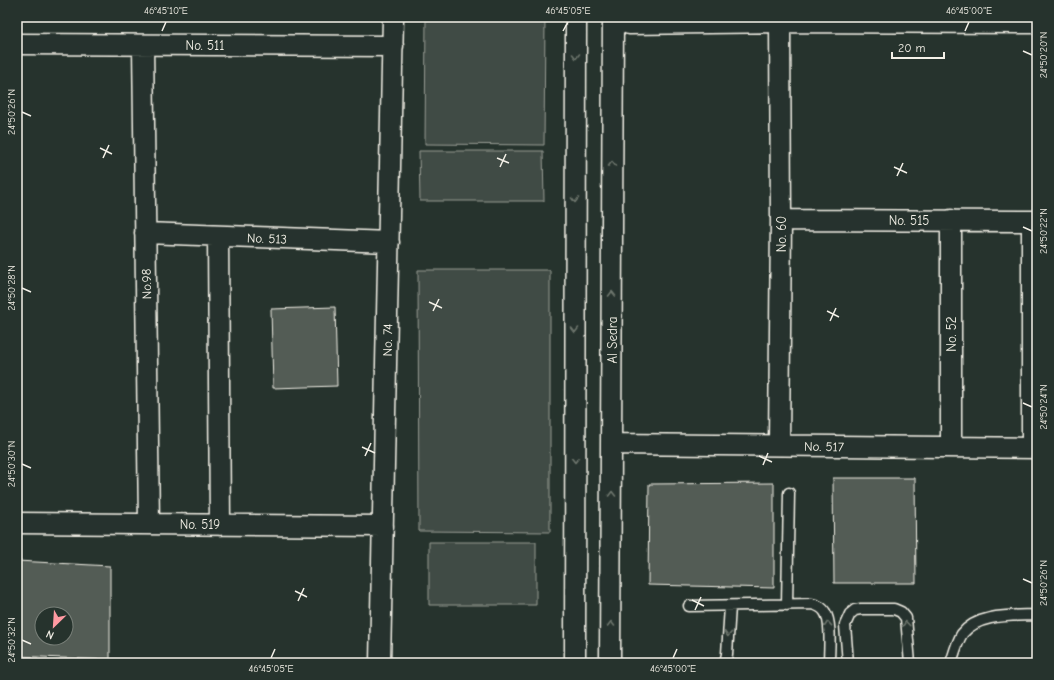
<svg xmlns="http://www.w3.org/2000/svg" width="1054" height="680" font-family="'Comic Neue',sans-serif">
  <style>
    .green { fill: #414b45; stroke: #9a9e96 }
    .building { fill: #525c55; stroke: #f4f1e8; fill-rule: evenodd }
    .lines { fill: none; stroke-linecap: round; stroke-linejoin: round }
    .lane-casing { stroke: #f4f1e8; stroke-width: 13 }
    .street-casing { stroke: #f4f1e8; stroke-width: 23 }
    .lane { stroke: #26332d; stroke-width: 10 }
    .street { stroke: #26332d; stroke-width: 20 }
    .oneway { stroke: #6e766e }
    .ticks { fill: none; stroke: #f4f1e8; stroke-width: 1.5 }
    .labels { text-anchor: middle; stroke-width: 3.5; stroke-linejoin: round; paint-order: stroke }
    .street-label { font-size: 13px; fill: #f4f1e8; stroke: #26332d }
    .neatline { fill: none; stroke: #f4f1e8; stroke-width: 1.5 }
    .ticks-label { font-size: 10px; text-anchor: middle; fill: #f4f1e8 }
  </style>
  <rect width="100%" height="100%" fill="#26332d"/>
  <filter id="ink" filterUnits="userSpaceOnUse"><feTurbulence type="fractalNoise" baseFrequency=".025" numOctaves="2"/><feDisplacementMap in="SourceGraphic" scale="8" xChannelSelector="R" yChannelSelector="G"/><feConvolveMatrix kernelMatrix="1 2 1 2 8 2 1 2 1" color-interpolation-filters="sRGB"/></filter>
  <g filter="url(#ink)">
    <path class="green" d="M426,17H545L544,145L425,144Z
      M419,151H543L544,201H420Z
      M418,270H550V532L419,531Z
      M429,542H536V605H429Z"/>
    <path class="building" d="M335,307L337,386L273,388L271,309Z
      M833,478H915L916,583H834Z
      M774,483V588L648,585L649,484Z
      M17,561L110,566V660L17,656ZM42,614H66V638H42Z"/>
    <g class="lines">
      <g class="lane-casing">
        <path id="lane" d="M787,605L789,493
          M689,606L812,604C817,605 822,607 825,612C832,622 829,650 829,663
          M725,663L727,654L730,606
          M848,663L845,625L850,614L855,610L861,609H894L901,612L906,618L910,663
          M951,663C954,654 957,642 962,634C978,613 1012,616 1037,615"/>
      </g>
      <g class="street-casing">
        <path id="street" d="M620,17L629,24L780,22L1037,23
          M17,44L393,46
          M143,45L149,524
          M781,220L1037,221
          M951,220V447
          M1032,221V448
          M145,233L389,242
          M218,236L220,525
          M612,444L1037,448
          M779,445L781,220L780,22
          M17,523L383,526
          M380,663L393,17
          M575,663L576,17
          M610,663L613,17"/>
      </g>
      <use href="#lane" class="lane"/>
      <use href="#street" class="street"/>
    </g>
    <defs><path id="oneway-chevron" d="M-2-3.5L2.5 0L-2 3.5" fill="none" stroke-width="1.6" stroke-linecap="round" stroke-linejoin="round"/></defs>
    <g class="oneway">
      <use href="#oneway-chevron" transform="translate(576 56) rotate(90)"/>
      <use href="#oneway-chevron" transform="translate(612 164) rotate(-90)"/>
      <use href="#oneway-chevron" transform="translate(575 200) rotate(90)"/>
      <use href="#oneway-chevron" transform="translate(612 294) rotate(-90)"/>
      <use href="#oneway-chevron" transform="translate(575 330) rotate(90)"/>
      <use href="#oneway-chevron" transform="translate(575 460) rotate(90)"/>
      <use href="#oneway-chevron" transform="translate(612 494) rotate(-90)"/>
      <use href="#oneway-chevron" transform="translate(611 624) rotate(-90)"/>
      <use href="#oneway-chevron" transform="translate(828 624) rotate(-94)"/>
      <use href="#oneway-chevron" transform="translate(906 624) rotate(-97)"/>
      <use href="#oneway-chevron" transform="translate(728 634) rotate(94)"/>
    </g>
  </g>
  <path class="ticks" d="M162,31L166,22M563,31L568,22M965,31L969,22M1023,51L1032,55M22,112L31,116M100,148L112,154M103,158L109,145M497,158L509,163M500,167L506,154M894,167L907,173M897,176L903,163M1023,227L1032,231M22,288L31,292M429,302L442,308M433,311L439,299M827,311L839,317M830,321L836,308M1023,403L1032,407M362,447L375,453M365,456L371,443M759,456L772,462M22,464L31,468M763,465L768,453M1023,579L1032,583M295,591L307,597M692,600L704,606M298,601L304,588M695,610L701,597M22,640L31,644M271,658L275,649M673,658L677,649"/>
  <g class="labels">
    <g class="street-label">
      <text x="205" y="50">No. 511</text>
      <text x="909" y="225">No. 515</text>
      <text transform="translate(781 234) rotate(-90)" y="5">No. 60</text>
      <text transform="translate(267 238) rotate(2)" y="5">No. 513</text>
      <text transform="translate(146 284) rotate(-91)" y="5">No.98</text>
      <text transform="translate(951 334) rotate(-90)" y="5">No. 52</text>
      <text transform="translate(387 340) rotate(-89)" y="5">No. 74</text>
      <text transform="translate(612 340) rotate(-90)" y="5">Al Sedra</text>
      <text transform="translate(824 446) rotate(1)" y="5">No. 517</text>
      <text x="200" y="529">No. 519</text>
    </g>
  </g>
  <rect width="1054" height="680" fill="none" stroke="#26332d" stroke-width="44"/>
  <g transform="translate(54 626) rotate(205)"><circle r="19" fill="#26332d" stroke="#787f78"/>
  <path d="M0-3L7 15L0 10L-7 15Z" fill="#ff9aa2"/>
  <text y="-6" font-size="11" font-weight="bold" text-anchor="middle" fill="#f4f1e8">N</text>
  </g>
  <path d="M892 52v6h52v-6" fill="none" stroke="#f4f1e8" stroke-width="2"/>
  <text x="898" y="52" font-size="12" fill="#f4f1e8" stroke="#26332d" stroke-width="3" paint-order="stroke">20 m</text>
  <rect x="22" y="22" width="1010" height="636" class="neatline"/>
  <g class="ticks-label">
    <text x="166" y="14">46°45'10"E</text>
    <text x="568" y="14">46°45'05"E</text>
    <text x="969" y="14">46°45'00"E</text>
    <text transform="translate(1043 55) rotate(-90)" y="4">24°50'20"N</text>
    <text transform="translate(11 112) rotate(-90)" y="4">24°50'26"N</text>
    <text transform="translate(1043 231) rotate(-90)" y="4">24°50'22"N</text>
    <text transform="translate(11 288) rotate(-90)" y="4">24°50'28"N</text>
    <text transform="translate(1043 407) rotate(-90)" y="4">24°50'24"N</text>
    <text transform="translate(11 464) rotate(-90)" y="4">24°50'30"N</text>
    <text transform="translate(1043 583) rotate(-90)" y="4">24°50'26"N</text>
    <text transform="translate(11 640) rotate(-90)" y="4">24°50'32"N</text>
    <text x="271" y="672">46°45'05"E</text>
    <text x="673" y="672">46°45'00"E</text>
  </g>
</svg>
